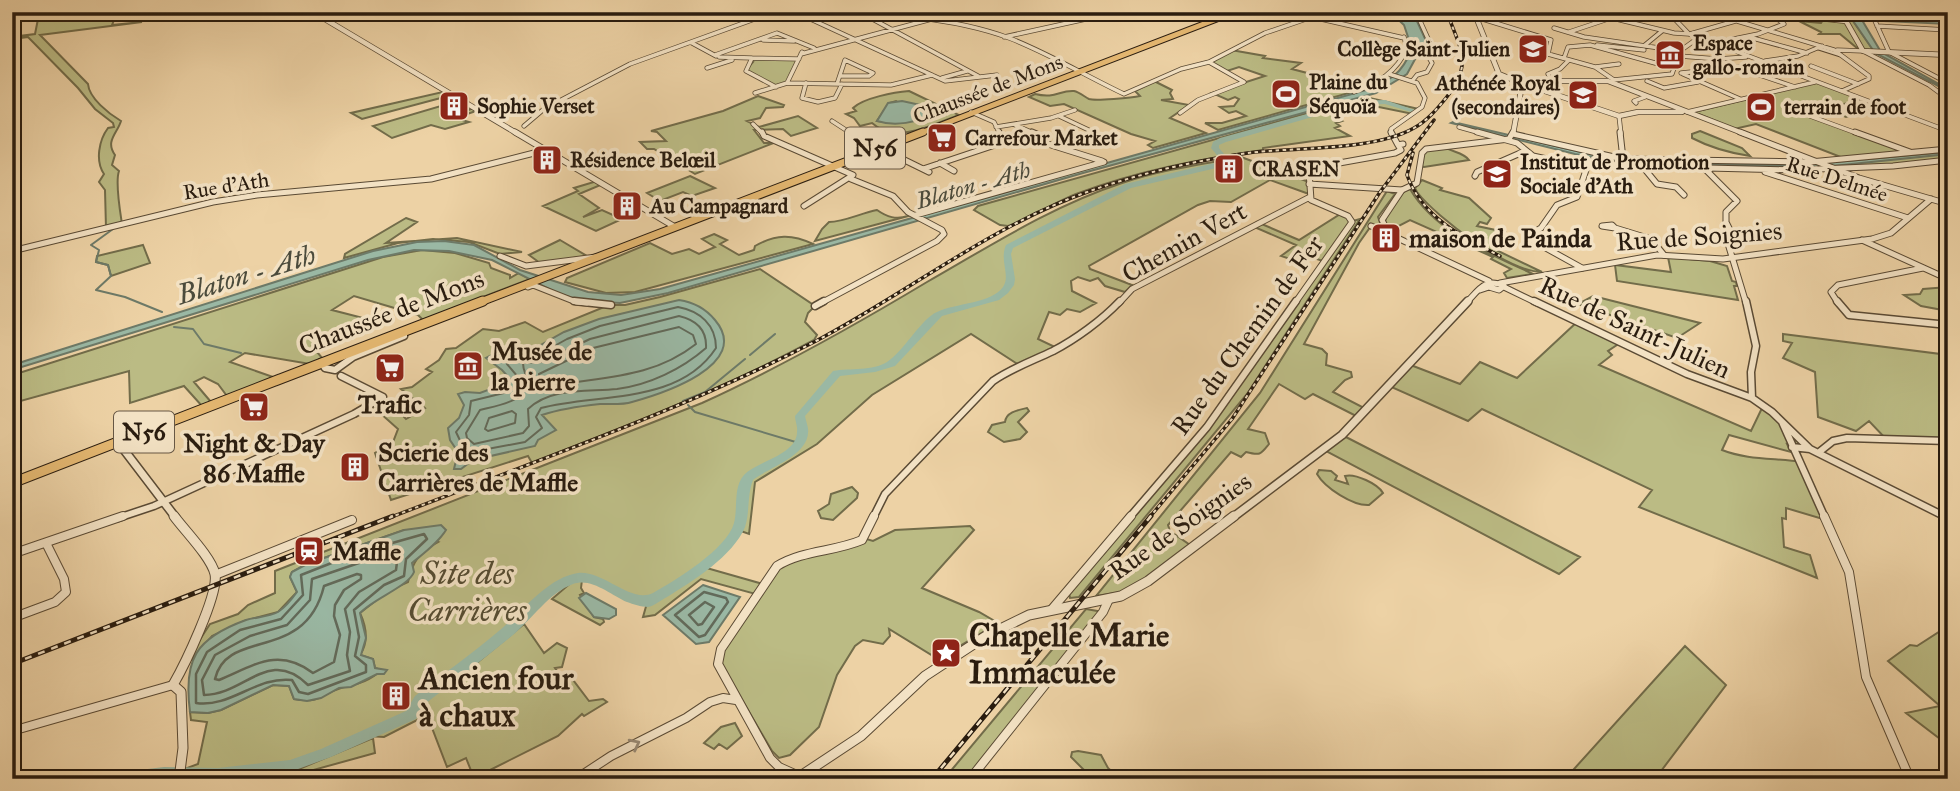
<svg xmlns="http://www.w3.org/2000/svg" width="1960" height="791" font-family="'IM FELL Great Primer',serif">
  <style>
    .green { fill: #bbbb84; stroke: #726c4a; stroke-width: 2; fill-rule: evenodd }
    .water { fill: #9ab8a4; stroke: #6d7a68; stroke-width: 2 }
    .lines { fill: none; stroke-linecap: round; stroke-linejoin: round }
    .shore-far1 { stroke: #626a5a; stroke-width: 2 }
    .shore { stroke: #626a5a; stroke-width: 2.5 }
    .stream { stroke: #6d7a68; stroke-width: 2 }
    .river { fill: #9ab8a4; fill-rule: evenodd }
    .pedestrian-casing { stroke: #5a4a34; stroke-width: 4.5 }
    .minor-far3-casing { stroke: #5a4a34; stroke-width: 5 }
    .minor-far2-casing { stroke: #5a4a34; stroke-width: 7 }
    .minor-far1-casing { stroke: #5a4a34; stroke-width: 9 }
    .minor-casing { stroke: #5a4a34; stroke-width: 10 }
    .tertiary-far3-casing { stroke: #5a4a34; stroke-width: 6 }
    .tertiary-far2-casing { stroke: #5a4a34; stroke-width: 7 }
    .tertiary-far1-casing { stroke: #5a4a34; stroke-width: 10 }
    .tertiary-casing { stroke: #5a4a34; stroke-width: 11 }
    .primary-far2-casing { stroke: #291c0f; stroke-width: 7 }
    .primary-far1-casing { stroke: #291c0f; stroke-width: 9 }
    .primary-casing { stroke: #291c0f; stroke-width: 11 }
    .pedestrian { stroke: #f3e2c4; stroke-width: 2.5 }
    .minor-far3 { stroke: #f3e2c4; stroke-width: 3.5 }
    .minor-far2 { stroke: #f3e2c4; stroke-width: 5 }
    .minor-far1 { stroke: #f3e2c4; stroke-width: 6 }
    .minor { stroke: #f3e2c4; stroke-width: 8 }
    .tertiary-far3 { stroke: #f3e2c4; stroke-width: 4.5 }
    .tertiary-far2 { stroke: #f3e2c4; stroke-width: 5 }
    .tertiary-far1 { stroke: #f3e2c4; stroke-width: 7 }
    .tertiary { stroke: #f3e2c4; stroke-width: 9 }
    .primary-far2 { stroke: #e6b972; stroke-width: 5 }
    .primary-far1 { stroke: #e6b972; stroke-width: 7 }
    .primary { stroke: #e6b972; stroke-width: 9 }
    .rail-far1-casing { stroke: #291c0f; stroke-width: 3.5 }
    .rail-casing { stroke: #291c0f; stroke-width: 5 }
    .rail-far1 { stroke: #f3e2c4; stroke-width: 2; stroke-dasharray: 3.5; stroke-linecap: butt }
    .rail { stroke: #f3e2c4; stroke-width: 2.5; stroke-dasharray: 7; stroke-linecap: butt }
    .oneway { stroke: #988973 }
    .labels { text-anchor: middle; stroke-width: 7; stroke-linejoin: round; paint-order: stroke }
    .far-poi-label { font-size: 21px; font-weight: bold; fill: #291c0f; stroke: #f3e2c4; text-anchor: start }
    .far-street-label { font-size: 21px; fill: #291c0f; stroke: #f3e2c4 }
    .far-water-label { font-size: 23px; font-style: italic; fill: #4b4b3c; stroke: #f3e2c4 }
    .shield { fill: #f3e2c4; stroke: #665745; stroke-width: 2 }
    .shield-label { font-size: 24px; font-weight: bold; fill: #291c0f }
    .street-label { font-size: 26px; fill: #291c0f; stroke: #f3e2c4 }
    .poi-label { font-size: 26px; font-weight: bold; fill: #291c0f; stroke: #f3e2c4; text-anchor: start }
    .water-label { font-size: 28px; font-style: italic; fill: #4b4b3c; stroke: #f3e2c4 }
    .near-park-label { font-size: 32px; font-style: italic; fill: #554c32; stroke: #f3e2c4 }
    .near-poi-label { font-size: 32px; font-weight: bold; fill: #291c0f; stroke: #f3e2c4; text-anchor: start }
  </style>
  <rect width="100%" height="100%" fill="#edd2a5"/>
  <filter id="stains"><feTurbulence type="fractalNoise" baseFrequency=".00286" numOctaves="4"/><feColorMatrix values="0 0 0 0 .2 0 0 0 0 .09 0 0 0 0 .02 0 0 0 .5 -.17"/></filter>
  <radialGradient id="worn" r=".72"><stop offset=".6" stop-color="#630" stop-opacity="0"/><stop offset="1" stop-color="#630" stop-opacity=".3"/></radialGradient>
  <path class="green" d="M45,12H76L72,15L114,20L112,25L142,22L40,35L88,84C89,98 109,114 121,121C117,134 105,141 115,155L112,165L119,171C115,182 120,211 122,224L106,228L105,190L99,182L104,174C95,161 99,140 108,128L114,127L113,123L95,109L78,88L28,37L12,39V37L35,34L38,19Z
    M1783,12L1851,18L1874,51L1857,48L1840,34H1819L1821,32L1799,21L1821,23L1823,20Z
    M1231,50L1265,56L1263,58L1301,63L1292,69L1338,81L1356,91L1218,130L1205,123H1222L1246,116L1236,111L1229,113L1220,107L1234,106L1239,99L1235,97L1228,100L1212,93L1265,76L1239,67L1224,72L1210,63Z
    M752,58L799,59L787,83L776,87L746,70L753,62L750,61Z
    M1154,81L1172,90L1170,93L1173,99L1161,100L1189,105L1170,118L1206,133L1153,148L1148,145L1155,141L1131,134L1064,104L1050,106L1029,97L1035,94C1056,99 1059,90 1074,91C1079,92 1085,97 1089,99C1095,101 1132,98 1140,96L1135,91Z
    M1817,82L1863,99L1844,104L1863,112L1846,117L1825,108L1804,113L1912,153L1948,149V160L1839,168L1824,162L1846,159L1756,124L1734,129L1694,112Z
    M447,91L452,95L362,119L351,113Z
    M909,91L959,115C934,124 896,145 872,123L860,126L854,118L846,114L856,111L853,108C863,98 895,92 909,91ZM896,101L919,120L893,123L877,121L889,103Z
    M758,96L784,105L783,107L766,108L760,118L747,121L759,127L798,116L817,128L791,136L783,129L754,130L764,143L776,142L695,174L654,149H647L640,142L666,141L657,132L651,131L723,111Z
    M1365,97L1419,109L1413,114L1369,105L1331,115L1342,121L1336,123L1340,126L1335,128L1350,136L1263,148V150C1199,159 1137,171 1076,194C1053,203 1032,218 1008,226L1000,225L974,210L978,206Z
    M461,100L468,104L450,110L455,114L475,108L479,110L455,118L469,122L445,129L431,125L392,138L373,126Z
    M1700,131L1742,148L1750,156C1730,153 1711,148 1692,138V134Z
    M1442,145C1451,153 1462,151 1469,160L1424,167L1420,166L1422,153Z
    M1241,157L1309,182V194L1270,180L1231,202L1210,201L1198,205L1089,266L1090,269L1132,285L1125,292L1105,286L1098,278L1090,281L1078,277L1071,281L1072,291L1096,303L1080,312L1067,309L1060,315L1049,312L1038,339L1057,348L1019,365L971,334L872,395L817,444L755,482L749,534L738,530L703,567L763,584L777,566L863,538L873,541L895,530L970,526L974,530L922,588L979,612L998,623L938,659L889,629L890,636L883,644L863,640L855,646L837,675L819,727L790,755L779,758L772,751L718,659L756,594L701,579L655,615L643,617L647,603C623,601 605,580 581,578C563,577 496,641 478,656V662L524,624L544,653L557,643L567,648L562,667L555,668L565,682L573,680L589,701L603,699L607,702L584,716L582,714L558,736L474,778L466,758L447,767L427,715L384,737L367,736L290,766L218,774L189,773L187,768L198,764L207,722L191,720L190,712L208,713L221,710L273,685L289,686L294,699C322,704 320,694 341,688C356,684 369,682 381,670L375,668L373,659L360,655C369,642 366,626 360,613L388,591L408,582C412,562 420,551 438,542L404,530L307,564L292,572L290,577L297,592L278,612L244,621L212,636L192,661L197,644L210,624L238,614L248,605L275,593V571L702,403C781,367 852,327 927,282C990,246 1052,206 1122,183C1160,170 1202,164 1241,157Z
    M690,176L715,188L692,196L683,192L660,201L647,193Z
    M1422,180L1442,188L1440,190L1469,198L1491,218L1487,224L1480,222L1477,226L1505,232L1494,249L1542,272C1509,272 1437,218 1417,192L1415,188Z
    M597,181L603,184L579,194L599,208L583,217L602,210L622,219L596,231L543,206L578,191L574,188Z
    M1410,189C1435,232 1490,254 1533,274L1507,278L1504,273L1511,269L1491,259L1493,257L1410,220L1391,230L1385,222L1386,217L1404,191Z
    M1387,191L1395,194L1378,217L1383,231L1371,226L1359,243L1304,344L1322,349L1327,354L1326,365L1351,372L1352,377L1345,380L1333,392L1368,410L1360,418L1313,394L1305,399L1279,384L1248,429L1265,433L1269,444C1261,454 1261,456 1246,452L1241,457L1231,452L1168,525L1170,531L1193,547L1134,590L1096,596L1260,393Z
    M877,210C887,217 896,220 908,216V212L912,215L815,241L822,229L829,222C844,222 861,213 877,210Z
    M1342,213L1353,221L1360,219L1247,394L1079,597L1070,598L1069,593L1207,427L1323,261L1308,256L1299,262L1281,256L1296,245L1252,226L1257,222L1299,240Z
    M406,218L417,222L386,243L457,238L522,252L500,254L469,242L433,239L398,243L344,258L345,254Z
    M714,234L727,240L720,244L739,255L754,250L755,246C776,234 792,234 813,244L635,292L606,293L565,282L567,278L650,243L672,254L689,249L699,254L715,247L702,239Z
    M560,240L587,256L540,263L529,255Z
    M143,245L150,263L111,276L108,265L96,262L97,256Z
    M422,250L455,253L489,263L491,268L510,275V278L519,273L530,279L423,320L418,315L354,296L332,310L367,319L312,346L323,359L310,364L245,353L230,362L276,378L227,396L218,384L204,377L194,382L211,402L202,406L184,386L130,403L129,371L17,402L19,373L383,257Z
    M1668,257L1710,261L1727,266L1732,281L1736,282L1737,286H1734L1738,300L1617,281L1615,265L1671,272Z
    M760,269L815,306L808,313L805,322L817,335L814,340C724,389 627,425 532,463L528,456L391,500L375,453L393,442L398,429L371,405L385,397L406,419L425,408L401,389L412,387L432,372L426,369L439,360L446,349L456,348L483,329L499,331L525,322L543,332L609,305H625L660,297Z
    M1948,287V311L1921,306L1904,295L1920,294L1923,289Z
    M1593,296L1700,323L1677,338L1578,304Z
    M1577,322L1620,343L1608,351L1612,355L1599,365L1751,431L1763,406L1806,446L1787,444L1791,452L1729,435L1722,450C1747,460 1775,458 1802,462L1826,520L1786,508V519L1782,518L1784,547L1810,555L1817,578L1639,507L1652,490L1482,409L1468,421L1389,386L1408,364L1460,384L1480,362L1517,378Z
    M1783,334L1948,355V441L1887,440L1869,421L1856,431L1818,417L1815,372L1783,358L1792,343L1783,341Z
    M1027,408L1029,411L1018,422L1027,432L1020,439L1004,442L988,432L992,425L1005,422C1006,412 1018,410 1027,408Z
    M1342,435L1580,557L1559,574L1322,449Z
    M1319,470L1331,471L1337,476L1335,480L1348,484L1345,476C1355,473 1378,484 1383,493L1369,505C1353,506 1325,488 1317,474Z
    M852,487L858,493L857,498L833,520L821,518L818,511L829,504L831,494Z
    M582,580L581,588L584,593L580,595L594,617L603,619L604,622L600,625L552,599L573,581Z
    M1086,609L1103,612L966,779H944Z
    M1945,628L1948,630V745L1906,713L1940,706L1888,661L1910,645L1917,646Z
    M1685,646L1726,685L1655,779H1565Z
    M735,723L742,736L727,749L719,744L714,749L704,743L721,727Z
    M373,738L375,753L299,774V769Z
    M1078,751L1101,755L1108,768L1120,779H1093L1071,757L1072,752Z"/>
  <path class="water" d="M1390,12H1408L1416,19L1428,45L1419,52L1407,74L1376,93L1083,173L668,293L620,303L584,301L559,294L492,260L449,251L414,250L368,260L12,370L16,364L25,361L373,251L417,242L444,241L474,245L520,270L588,292L621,295L660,289L1366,90C1392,79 1401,75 1412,49L1404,25Z
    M1783,12L1948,20V24L1862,20L1881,52L1948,89V91L1875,53L1851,18Z
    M902,101L930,107L931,112C920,124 893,126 877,121L888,103Z
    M1453,122L1624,162L1802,165L1948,152V154L1823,167L1626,163L1575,154L1451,123Z
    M679,300C693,302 706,309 715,320C753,365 661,394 632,402C623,405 610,404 600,404C581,406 560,409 542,415L556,430L538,440L535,446L473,460L461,469H454L458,452L450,440L448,428L459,418L464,405L458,394L465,392L480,393L512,381L502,370L486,358L494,354L499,357L526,345L537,347L564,332L599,319Z
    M441,525L446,530C438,543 424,553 412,563L414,572C409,586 373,599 360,613L366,638L361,655L373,659L375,668L387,670L384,674H377L351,687L339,688L321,698L307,701L294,699L289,686L273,685L221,710L208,713L190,712C183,659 196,638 246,620C256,617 269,617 278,612C286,607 292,599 297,592L290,577L292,572L307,564L404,530Z
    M703,585L740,597L709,642L696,644L663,615Z
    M586,593L616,609V615L609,619L594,617L579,598Z"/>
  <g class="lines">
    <path class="shore-far1" d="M678,307C700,311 716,325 716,348C679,405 598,393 541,408L536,417L542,428L525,442L466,453L456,432L469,415L471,401L508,392L518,385V377L507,364L508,360L527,353L540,354L567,339L600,326Z
      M679,316C696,320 707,330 706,348C682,369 649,385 617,389C587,392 552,387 528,409L529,426L523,433L474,444L467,438L466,433L480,410C495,406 528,402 527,380C526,374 523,370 523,363L542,362L590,339Z
      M679,327L693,335L696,344C649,381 596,376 542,388L538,386L539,374L593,348Z
      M512,411L516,414L515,423L488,431L485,429L489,418Z"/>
    <path class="shore" d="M424,534L427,539L406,559L404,576L384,585L354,610L359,637L355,656L366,665V672L308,694L299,692L292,680C256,676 231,708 196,703V674L207,652L240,630L281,619L303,595L301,575L357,553Z
      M394,551L398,554L396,570L359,592L345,609L350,632L347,655L350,671L308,685C269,646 245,695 204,695L202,680L215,655L250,636L287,625L310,600L312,579Z
      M357,574L361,575V579L344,590L335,605L334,616L340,635L334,662L313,673C278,647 255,665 219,680L215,679C227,627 305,664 324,586Z
      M704,592L726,598L728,602L705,635L699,637L675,615Z
      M705,602L714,607L702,624L698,625L689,615Z"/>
    <path class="stream" d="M113,229L91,245L99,250L96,262L108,265L111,276L96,290L125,297L162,312
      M174,327L193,329L204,344L241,353
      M750,355L775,334
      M683,401L705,392L745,359
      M688,405L695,412L799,443"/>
    <path class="river" d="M1922,12H1930L1945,21L1940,22Z
      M1385,100L1415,110L1411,112L1385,104L1354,105L1226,142L1219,145V148L1230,161L1225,166L1131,188L1013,248L1011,254L1015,279L1014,285L1008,293L999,300L942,316L895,366L875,372L840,376L805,416C806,422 809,428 808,433C807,456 768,468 753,480C747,495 750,512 745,527C733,556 693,581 667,597C661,600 654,606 648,607C641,607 633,604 627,602C611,595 591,577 573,584C549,593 532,619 513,635C484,659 454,681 425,704L416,719L331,757L290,772L233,779H108L110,774L115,773L164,767L218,768L290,760L321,749L406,711L415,696C443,674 473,653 500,630C522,612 548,577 578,573C603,570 631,604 653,593C676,580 727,549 734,523C738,508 733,487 744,475C757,461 797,455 797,432C798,427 795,421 795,416L833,371C850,368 873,371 887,362C903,352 921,319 937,312C955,303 991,304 1003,287C1011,275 999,261 1006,245L1125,184L1219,162L1222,161L1211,148L1213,142L1220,138L1354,101Z"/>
    <g class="pedestrian-casing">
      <path id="pedestrian" d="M1818,48L1840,55"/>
    </g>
    <g class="minor-far3-casing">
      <path id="minor-far3" d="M803,12C872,14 943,14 1009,38C1048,53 1086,76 1124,94L1181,69L1209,62L1265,33L1312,17
        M1290,12L1404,38
        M1518,12L1536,15
        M1536,12L1540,17L1558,19L1581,12
        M1587,12L1674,33L1689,34L1714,43L1758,34L1784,24L1771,14
        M1668,12L1689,34
        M1844,12L1850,14
        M806,14V17L945,81L997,75
        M865,15L978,76
        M578,17L636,12
        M1476,17L1551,40L1548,54L1595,67L1614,80
        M1610,17L1622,12
        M1737,21L1834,50L1869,76V79L1842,91
        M1875,21L1889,52L1948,83
        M1877,26L1948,30
        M1554,28L1584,37L1680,51
        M1569,32L1611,18
        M1690,34L1746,18L1748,12
        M1004,37L1118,12
        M1749,37L1807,53
        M763,40L794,41
        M692,43L716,56
        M1714,43L1948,131
        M1597,45L1644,50
        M1645,45L1662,31
        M1837,50L1863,51L1929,85L1948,99
        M801,54L958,12
        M715,55L777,33L814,48
        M1680,56L1718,59L1746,57
        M719,57L752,58L746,71L776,87
        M752,58L799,59
        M1564,58L1568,47L1590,45L1673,68
        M1765,61L1798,56L1822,46
        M1811,66L1858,84
        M1595,67L1619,64
        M707,68L732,60
        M1739,68L1795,87
        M1681,73L1769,64
        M1389,74L1417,83L1425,98L1422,107L1391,129V134
        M1683,74L1740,99
        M942,78L967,71
        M1413,80L1417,75L1427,72L1432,63L1426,52L1430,43L1416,12
        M1613,80L1672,74L1680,51L1698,38
        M1552,81L1548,74L1560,69L1568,61
        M1647,81L1664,88L1698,82
        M787,83L891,85L932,75
        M806,83L802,98L818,102L835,98L842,84
        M837,84L845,60L873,73L869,76H840
        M1354,92C1378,83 1397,72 1407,48L1404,37
        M755,93L787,83L802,52
        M1636,103L1634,101L1645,97
        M971,112L994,122L1000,134
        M1687,112L1815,82
        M1799,112L1859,134
        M1180,113L1198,100L1244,82L1209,62
        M1059,116L1093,132L1089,134
        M1619,116L1621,134
        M832,121L852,134
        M753,124L763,134
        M1015,125L1036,134
        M524,126L544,109L630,64L774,12
        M996,127L1051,118L1075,110
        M1459,127L1484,134"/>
    </g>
    <g class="minor-far2-casing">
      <path id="minor-far2" d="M762,132L764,136L853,175L804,206
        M849,132L877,150
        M999,132L1004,142
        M1032,132L1039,135
        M1391,132L1398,145
        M1477,132L1517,143L1533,156L1565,163L1589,161L1624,166L1794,170L1893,166L1948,160
        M1620,132L1623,159
        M1855,132L1910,152
        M1513,134L1623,159L1810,162L1948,149
        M1067,145L1093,132
        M880,148L929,172
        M940,163L954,171
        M1643,167L1657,184L1676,187L1684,195
        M923,169L1004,142L1032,139L1102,161
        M1705,169L1737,201L1726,212V222L1730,230L1726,232V237L1746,303
        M1765,172L1908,218
        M1475,176L1477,172L1525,151
        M1309,184L1402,190
        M916,215L1104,162
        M1612,225L1615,228L1602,226Z
        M1371,226L1389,234
        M1615,228L1651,239L1664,255
        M1862,240L1948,279
        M12,251L213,202L257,195L431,179L546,150
        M500,256L526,266L596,257
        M1582,268L1526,237L1541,228L1557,205L1577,197L1589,161
        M528,287L533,285L576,302L587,303
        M1504,287L1537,303
        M821,303L937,241L944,234L942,230L908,212L893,196L851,179
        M1119,303L1132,289L1310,197
        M1295,303L1352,222L1348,216L1311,200L1309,171L1317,167L1395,153L1401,150L1398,145L1403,144
        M1838,303L1831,292L1838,285L1923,268"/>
    </g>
    <g class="minor-far1-casing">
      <path id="minor-far1" d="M574,301L611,305
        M1534,301L1687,374L1752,398L1772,412L1810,449
        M1746,301L1756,346L1751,372L1752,398
        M1837,301L1849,315L1948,325
        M815,306L824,301
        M12,351L17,375L12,410
        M321,362L325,368L335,370L353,357L404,336
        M1782,422L1825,518
        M1792,447L1810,449L1948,518
        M1818,453L1833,441L1847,438L1948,441
        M118,518L154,506L354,414L383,397L341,376
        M873,518L885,494L993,381C1012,368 1032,361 1053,351C1076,339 1102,320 1120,301
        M1129,518L1207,427L1296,301"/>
    </g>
    <g class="minor-casing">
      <path id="minor" d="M1824,516L1849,572L1866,677L1910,779
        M1945,516L1948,518
        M12,554L123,516
        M215,575L352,520
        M1052,609L1131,516
        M12,618L55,602L66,592L64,579L46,543
        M12,731L173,685
        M799,776L779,767L770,758L718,664L721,649L777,566C803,550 834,552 862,540L874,516
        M576,779L611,756L686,718L710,702L723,698L736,700
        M970,779L1103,612L1109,599"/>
    </g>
    <g class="tertiary-far3-casing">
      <path id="tertiary-far3" d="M313,12L518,134
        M1474,12L1499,74L1516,81H1608L1745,134
        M1761,12L1846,21L1863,51L1948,55
        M1527,85L1619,116L1638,112H1682
        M1513,134L1522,85"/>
    </g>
    <g class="tertiary-far2-casing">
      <path id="tertiary-far2" d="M515,132L675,227
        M1740,132L1859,178L1948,204
        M1489,281L1389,234L1382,220L1402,190L1417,183L1422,153L1426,149L1509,139L1513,132
        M1500,283L1657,255L1723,259L1872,239L1891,233L1931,199
        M1466,303C1479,290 1485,277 1504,286L1499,290L1489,287L1480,290"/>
    </g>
    <g class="tertiary-far1-casing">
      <path id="tertiary-far1" d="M118,442L176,518
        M1232,518L1342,435L1468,301"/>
    </g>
    <g class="tertiary-casing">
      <path id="tertiary" d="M174,516C185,531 211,557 215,574C219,594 184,666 173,685L181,692L183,748L179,779
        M796,779L861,736L925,676L986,636L1029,615L1121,596L1148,581L1234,516"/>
    </g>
    <g class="primary-far2-casing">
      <path id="primary-far2" d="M918,134L1235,12"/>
    </g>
    <g class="primary-far1-casing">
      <path id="primary-far1" d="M478,303L923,132"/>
    </g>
    <g class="primary-casing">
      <path id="primary" d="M275,381L483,301
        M12,483L280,379"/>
    </g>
    <use href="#pedestrian" class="pedestrian"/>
    <use href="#minor-far3" class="minor-far3"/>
    <use href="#minor-far2" class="minor-far2"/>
    <use href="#minor-far1" class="minor-far1"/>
    <use href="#minor" class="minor"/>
    <use href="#tertiary-far3" class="tertiary-far3"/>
    <use href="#tertiary-far2" class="tertiary-far2"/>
    <use href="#tertiary-far1" class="tertiary-far1"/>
    <use href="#tertiary" class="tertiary"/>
    <use href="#primary-far2" class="primary-far2"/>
    <use href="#primary-far1" class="primary-far1"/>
    <use href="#primary" class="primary"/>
    <g class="rail-far1-casing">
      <path id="rail-far1" d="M1413,153L1407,175C1422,217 1462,237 1500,256
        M389,518C532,462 679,412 816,341C907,293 992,225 1090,191C1141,173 1194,161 1248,153C1295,147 1374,151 1414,128C1427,121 1437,109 1446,98C1474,63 1460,50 1447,12
        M1149,518L1232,419L1380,192L1434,120"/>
    </g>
    <g class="rail-casing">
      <path id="rail" d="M12,664L393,516
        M932,779L1151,516"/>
    </g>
    <use href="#rail-far1" class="rail-far1"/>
    <use href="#rail" class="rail"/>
  </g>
  <defs><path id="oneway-chevron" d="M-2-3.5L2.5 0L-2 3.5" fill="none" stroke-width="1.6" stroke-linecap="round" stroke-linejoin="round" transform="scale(1.75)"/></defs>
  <use class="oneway" href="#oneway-chevron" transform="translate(635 744) rotate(-27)"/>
  <defs>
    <g id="school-square" transform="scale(1.575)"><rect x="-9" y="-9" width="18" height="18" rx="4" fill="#8f2418" stroke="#f3e2c4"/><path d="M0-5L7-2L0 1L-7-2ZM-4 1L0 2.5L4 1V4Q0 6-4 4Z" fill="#fff"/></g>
    <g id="museum-square" transform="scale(1.575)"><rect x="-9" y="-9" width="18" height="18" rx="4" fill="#8f2418" stroke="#f3e2c4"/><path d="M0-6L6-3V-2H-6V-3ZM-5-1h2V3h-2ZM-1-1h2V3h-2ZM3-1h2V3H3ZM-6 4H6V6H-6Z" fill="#fff"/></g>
    <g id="stadium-square" transform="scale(1.575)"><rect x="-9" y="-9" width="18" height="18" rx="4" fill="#8f2418" stroke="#f3e2c4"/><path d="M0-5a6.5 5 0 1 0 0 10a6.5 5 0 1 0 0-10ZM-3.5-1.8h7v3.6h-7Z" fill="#fff"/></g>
    <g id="building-square" transform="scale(1.575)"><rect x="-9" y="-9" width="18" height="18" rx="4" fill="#8f2418" stroke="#f3e2c4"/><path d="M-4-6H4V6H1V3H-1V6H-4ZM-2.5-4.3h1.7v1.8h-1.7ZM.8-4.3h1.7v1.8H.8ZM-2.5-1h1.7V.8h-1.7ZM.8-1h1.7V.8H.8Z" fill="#fff"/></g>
    <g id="supermarket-square" transform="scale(1.575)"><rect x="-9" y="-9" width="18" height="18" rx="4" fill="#8f2418" stroke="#f3e2c4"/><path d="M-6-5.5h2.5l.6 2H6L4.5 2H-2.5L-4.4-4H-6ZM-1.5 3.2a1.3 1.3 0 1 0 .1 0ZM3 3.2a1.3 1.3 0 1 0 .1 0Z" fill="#fff"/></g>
    <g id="university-square" transform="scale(1.575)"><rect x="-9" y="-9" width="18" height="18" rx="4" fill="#8f2418" stroke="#f3e2c4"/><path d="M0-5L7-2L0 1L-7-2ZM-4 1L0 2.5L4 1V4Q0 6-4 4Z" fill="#fff"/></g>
    <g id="station-square" transform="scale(1.575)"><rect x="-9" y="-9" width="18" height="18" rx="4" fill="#8f2418" stroke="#f3e2c4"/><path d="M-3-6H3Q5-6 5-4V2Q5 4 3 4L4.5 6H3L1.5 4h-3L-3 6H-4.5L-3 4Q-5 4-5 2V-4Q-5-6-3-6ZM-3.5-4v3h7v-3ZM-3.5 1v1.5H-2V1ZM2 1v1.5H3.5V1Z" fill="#fff"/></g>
    <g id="sight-square" transform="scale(1.575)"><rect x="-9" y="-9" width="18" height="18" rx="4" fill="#8f2418" stroke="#f3e2c4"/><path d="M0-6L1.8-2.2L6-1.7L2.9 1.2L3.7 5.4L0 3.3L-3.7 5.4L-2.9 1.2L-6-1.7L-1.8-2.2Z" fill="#fff"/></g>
  </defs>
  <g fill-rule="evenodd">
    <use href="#school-square" x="1533" y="49"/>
    <use href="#museum-square" x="1670" y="55"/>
    <use href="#stadium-square" x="1286" y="94"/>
    <use href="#school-square" x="1583" y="95"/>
    <use href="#building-square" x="454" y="106"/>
    <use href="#stadium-square" x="1761" y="107"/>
    <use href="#supermarket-square" x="942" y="138"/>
    <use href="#building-square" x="547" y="160"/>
    <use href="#building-square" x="1229" y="169"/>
    <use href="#university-square" x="1497" y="174"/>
    <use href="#building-square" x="627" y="206"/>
    <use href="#building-square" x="1386" y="238"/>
    <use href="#museum-square" x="468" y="366"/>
    <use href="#supermarket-square" x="390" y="368"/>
    <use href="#supermarket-square" x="254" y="407"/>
    <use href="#building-square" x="355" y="467"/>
    <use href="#station-square" x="309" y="551"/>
    <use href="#sight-square" x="946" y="653"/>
    <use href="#building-square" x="396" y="696"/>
  </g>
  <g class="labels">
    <g class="far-poi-label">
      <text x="1693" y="50">Espace<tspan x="1693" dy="24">gallo-romain</tspan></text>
      <text x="1510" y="56" text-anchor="end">Collège Saint-Julien</text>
      <text x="1309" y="89">Plaine du<tspan x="1309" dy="24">Séquoïa</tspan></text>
      <text x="1560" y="90" text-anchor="end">Athénée Royal<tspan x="1560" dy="24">(secondaires)</tspan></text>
      <text x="477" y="113">Sophie Verset</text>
      <text x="1784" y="114">terrain de foot</text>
      <text x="965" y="145">Carrefour Market</text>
      <text x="570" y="167">Résidence Belœil</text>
      <text x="1520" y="169">Institut de Promotion<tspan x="1520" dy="24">Sociale d'Ath</tspan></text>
      <text x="1252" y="176">CRASEN</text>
      <text x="650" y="213">Au Campagnard</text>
    </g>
    <g class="far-street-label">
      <text transform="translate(988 89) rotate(-21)" y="7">Chaussée de Mons</text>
      <text transform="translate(1837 179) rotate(18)" y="7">Rue Delmée</text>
      <text transform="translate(226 186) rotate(-9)" y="7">Rue d'Ath</text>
    </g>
    <g class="far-water-label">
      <text transform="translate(973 185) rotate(-16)" y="8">Blaton - Ath</text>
    </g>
    <g class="shield">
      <rect x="845" y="127.5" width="60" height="41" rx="5"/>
      <rect x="114" y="411.5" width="60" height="41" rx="5"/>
    </g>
    <g class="shield-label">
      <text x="875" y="156">N56</text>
      <text x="144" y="440">N56</text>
    </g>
    <g class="street-label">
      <text transform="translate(1699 236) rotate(-4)" y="9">Rue de Soignies</text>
      <text transform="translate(1184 242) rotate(-29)" y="9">Chemin Vert</text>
      <text transform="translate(391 312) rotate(-21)" y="9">Chaussée de Mons</text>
      <text transform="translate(1635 327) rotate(25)" y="9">Rue de Saint-Julien</text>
      <text transform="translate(1247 335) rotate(-54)" y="9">Rue du Chemin de Fer</text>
      <text transform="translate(1180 526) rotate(-35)" y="9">Rue de Soignies</text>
    </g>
    <g class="poi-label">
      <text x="1409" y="247">maison de Painda</text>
      <text x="491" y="360">Musée de<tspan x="491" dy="30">la pierre</tspan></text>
      <text x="390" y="413" text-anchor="middle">Trafic</text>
      <text x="254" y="452" text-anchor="middle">Night &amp; Day<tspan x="254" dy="30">86 Maffle</tspan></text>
      <text x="378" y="461">Scierie des<tspan x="378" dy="30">Carrières de Maffle</tspan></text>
      <text x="332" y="560">Maffle</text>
    </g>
    <g class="water-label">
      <text transform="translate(246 274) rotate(-17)" y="10">Blaton - Ath</text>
    </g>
    <g class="near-park-label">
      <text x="467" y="584">Site des<tspan x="467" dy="37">Carrières</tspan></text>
    </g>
    <g class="near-poi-label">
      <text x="969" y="646">Chapelle Marie<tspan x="969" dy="37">Immaculée</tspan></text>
      <text x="419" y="689">Ancien four<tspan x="419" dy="37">à chaux</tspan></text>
    </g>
  </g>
  <rect width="1960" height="791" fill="none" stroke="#edd2a5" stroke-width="42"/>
  <rect x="14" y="14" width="1932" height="763" fill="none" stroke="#291c0f" stroke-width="3.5"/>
  <rect x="21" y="21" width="1918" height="749" fill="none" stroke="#291c0f" stroke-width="2"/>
  <rect width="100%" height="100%" filter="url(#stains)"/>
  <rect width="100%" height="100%" fill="url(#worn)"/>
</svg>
